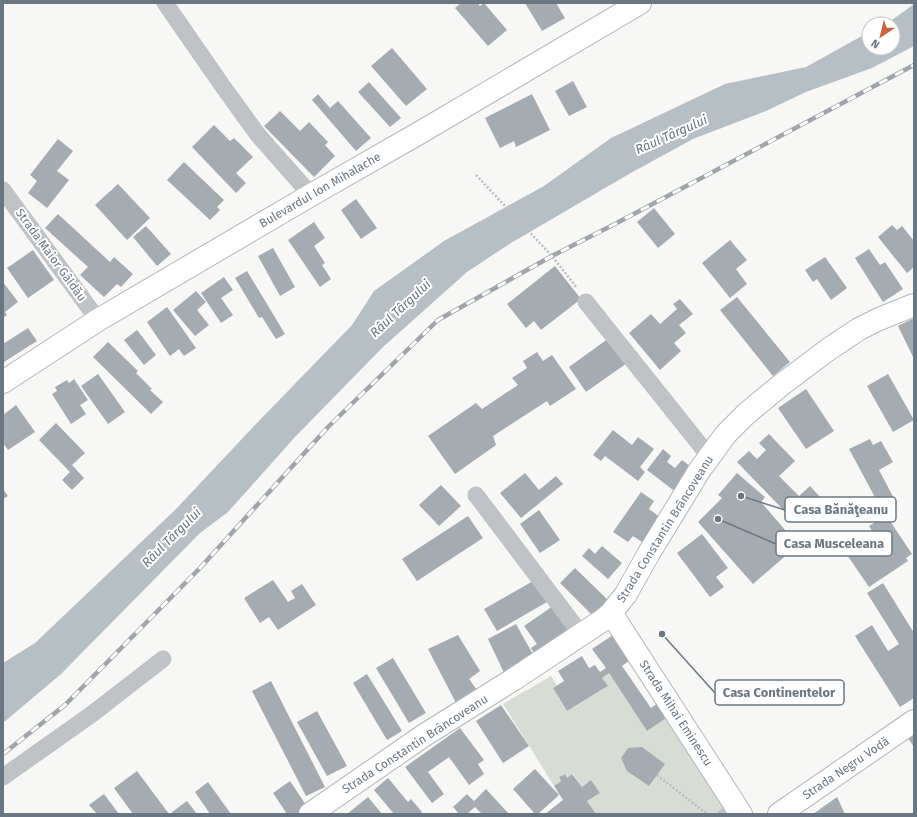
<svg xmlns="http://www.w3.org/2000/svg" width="917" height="817" font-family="'Fira Sans',sans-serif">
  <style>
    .green { fill: #d7dcd5 }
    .water { fill: #b6c0c4 }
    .building { fill: #a5acb1 }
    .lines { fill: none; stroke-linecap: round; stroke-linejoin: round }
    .secondary-casing { stroke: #b2b6ba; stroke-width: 24 }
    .highway-casing { stroke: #b3b6b9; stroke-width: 24 }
    .path { stroke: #b9bcbe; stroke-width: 2.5; stroke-dasharray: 2 2; stroke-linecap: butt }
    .lane { stroke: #bfc3c6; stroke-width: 9 }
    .street { stroke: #bfc3c6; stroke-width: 17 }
    .secondary { stroke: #fff; stroke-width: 22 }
    .highway { stroke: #fff; stroke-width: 22 }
    .rail-casing { stroke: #9fa5aa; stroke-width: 4.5 }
    .rail { stroke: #fff; stroke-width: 3; stroke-dasharray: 9; stroke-linecap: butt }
    .labels { text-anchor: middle; stroke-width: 4; stroke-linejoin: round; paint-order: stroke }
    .street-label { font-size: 12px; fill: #6a7782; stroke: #fff }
    .water-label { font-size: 13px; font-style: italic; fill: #66777e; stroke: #fff }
    .leader { fill: none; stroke: #6a7782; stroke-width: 1.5 }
    .callout-dot { fill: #6a7782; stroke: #fff; stroke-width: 1.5 }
    .callout { fill: #fff; stroke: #6a7782; stroke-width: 1.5 }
    .callout-label { font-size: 13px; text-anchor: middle; font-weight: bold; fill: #6a7782 }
  </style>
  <rect width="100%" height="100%" fill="#f7f7f5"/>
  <path class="green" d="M609,673L647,730L669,716L733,814H596L587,801L600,793L591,780L582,787L573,774L567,778L564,774L559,777L561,781L554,786L503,704L551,676L557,686L553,688L567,711L607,687L602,678Z"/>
  <path class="water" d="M914,4V46L872,68L806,92L766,111L693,139L629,174L511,243L467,272L383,347L295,437L228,512L200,533L61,674L3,723V663L35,643L176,509L255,425L352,325L374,291L444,241L544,186L611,138L725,84L806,67L869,32V48H893V24H884L892,20Z"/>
  <path class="building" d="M461,3H478L480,6L484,3L507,30L488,46L455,8Z
    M525,3H556L565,18L542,31Z
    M392,48L427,89L406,106L371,66Z
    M573,81L587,107L569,116L555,91Z
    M369,82L401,118L390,127L358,92Z
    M318,94L330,108L338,101L371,138L356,151L312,100Z
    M532,94L550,130L516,147L514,141L500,148L485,118Z
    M280,111L300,131L309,122L328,142L325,145L335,156L314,177L264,126Z
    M214,125L230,141L234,138L253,157L236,173L246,183L236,193L192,147Z
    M58,139L73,151L57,171L69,180L47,208L28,193L37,181L30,175Z
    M184,162L224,200L217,207L220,210L210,220L167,180Z
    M118,184L150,218L127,240L95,205Z
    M356,199L377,228L361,239L341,210Z
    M654,208L675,234L658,248L637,222Z
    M58,214L110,262L114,257L133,274L121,287L117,284L104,297L80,275L88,267L45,228Z
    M314,222L325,238L314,246L325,263L322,265L331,279L320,287L288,240Z
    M892,225L897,230L902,226L914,241V267L907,273L878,237Z
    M146,226L171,254L157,266L133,237Z
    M730,240L747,260L736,269L747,284L730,298L702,263Z
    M273,248L295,287L280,296L258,256Z
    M869,249L880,265L885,262L903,289L883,302L855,258Z
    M33,250L54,280L28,298L7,268Z
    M825,257L847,288L831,300L817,279L813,282L805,270Z
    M555,266L581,299L541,330L534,321L526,328L507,304Z
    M247,271L285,334L276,339L262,317L259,318L235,278Z
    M224,277L233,290L221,298L233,315L221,323L201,293Z
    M3,282L18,302L5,312L7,315L3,318Z
    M196,291L206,302L197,310L209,325L195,336L173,310Z
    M737,297L790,362L773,376L720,310Z
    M680,299L693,314L679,325L686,333L674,343L681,351L660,370L629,333L651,314L660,324L677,309L673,304Z
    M167,307L196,348L184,356L179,349L170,356L147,322Z
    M914,318V359L898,326Z
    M28,328L37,341L4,362L3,360V344Z
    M137,330L156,355L144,365L124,340Z
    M609,338L627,363L586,392L569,367Z
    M108,342L138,371L136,373L152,389L150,390L163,402L151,414L93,357Z
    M537,352L543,361L552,355L576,389L550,406L547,401L493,436L496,445L455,474L428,436L476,403L482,409L518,385L512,378L527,368L523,361Z
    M98,374L125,412L108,424L81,386Z
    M888,374L914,420L893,432L867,386Z
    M74,379L88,400L80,405L86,414L71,424L52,394L57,391L55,387L67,380L69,383Z
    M806,389L834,431L806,449L778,408Z
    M16,405L35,432L8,450L3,443V415Z
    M56,423L85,453L72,465L84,478L72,490L62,480L70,472L39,440Z
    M613,430L632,445L638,437L654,449L640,467L645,472L638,481L605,456L601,461L593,455Z
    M769,434L795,461L779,476L799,496L810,486L820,497L795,522L737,462L749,451L757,459L766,450L759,443Z
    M870,439L873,445L881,441L893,462L879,470L897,504L883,512L849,449Z
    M663,449L671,456L667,462L675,468L682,460L695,470L677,493L647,470Z
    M525,473L539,490L556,476L563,484L521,518L500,493Z
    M737,473L765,497L761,502L798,545L753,584L698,522L722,498L718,495Z
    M441,485L461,506L439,526L419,505Z
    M3,489L8,496L3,499Z
    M641,492L654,501L649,509L665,521L648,546L633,536L628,542L613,532Z
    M539,510L560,540L540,553L520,524Z
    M886,515L912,554L906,558L908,561L869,587L845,552L868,537L872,544L878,540L869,526Z
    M468,516L483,538L417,581L402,559Z
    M702,534L728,568L716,577L724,587L710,597L677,553Z
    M602,546L622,563L608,579L582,556L589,548L595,554Z
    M575,568L611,603L595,618L560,583Z
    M273,580L288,602L295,598L291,591L302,584L316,605L278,630L269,617L260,623L244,598Z
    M535,580L547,602L497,631L484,609Z
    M883,583L914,633V698L900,707L855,636L872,625L888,651L899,644L867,593Z
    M553,606L572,633L537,658L531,648L537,644L524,626Z
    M516,624L535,658L506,677L488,639Z
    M458,635L480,671L469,679L477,690L456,703L428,649Z
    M613,635L630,660L622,666L651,708L659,702L669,716L647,731L609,673L602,678L608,686L567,711L553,688L564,681L558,671L582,656L589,668L595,665L600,672L606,668L592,649Z
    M393,658L426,713L409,723L376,668Z
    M367,674L402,731L387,740L353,683Z
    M271,681L325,787L306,796L252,691Z
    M501,705L529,746L503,763L476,721Z
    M317,711L347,766L327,776L297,722Z
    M460,728L484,760L478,764L484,774L469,785L449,757L428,772L444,794L432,803L405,767Z
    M914,734V747L908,738Z
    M642,747L665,764L649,786L627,771L621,758L628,748Z
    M535,769L559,795L538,814H535L513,789Z
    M137,771L169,814H133L114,788Z
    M565,774L567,778L572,774L582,787L591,780L600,793L587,801L596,814H545L563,800L554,786L561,781L559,777Z
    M388,778L408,802L411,799L422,812L420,814H394L374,790Z
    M290,781L308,808L300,814H287L273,793Z
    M208,782L231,814H210L195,792Z
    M486,789L509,814H482L475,807L467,814H459L453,807L467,794L474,801Z
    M104,794L119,814H97L89,805Z
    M368,797L382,814H347Z
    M837,797L845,814H813Z
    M187,801L197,814H173L172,812Z"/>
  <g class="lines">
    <g class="secondary-casing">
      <path id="secondary" d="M611,613L741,814
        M310,814L423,736L514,679L603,620L611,613L626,594L649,553L699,471L726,434L746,414L781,385L829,349L859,329L879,319L914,305
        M779,814L914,721"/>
    </g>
    <g class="highway-casing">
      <path id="highway" d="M3,382L98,320L311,195L421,132L640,3"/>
    </g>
    <path class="path" d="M476,175L552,256L577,288
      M657,775L707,814"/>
    <path class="lane" d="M722,814L736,806"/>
    <path class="street" d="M165,3L224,88L258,135L311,195
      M3,190L98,320
      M586,302L709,456
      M476,495L581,634
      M3,777L92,714L163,659"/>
    <use href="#secondary" class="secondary"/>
    <use href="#highway" class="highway"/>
    <g class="rail-casing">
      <path id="rail" d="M3,754L65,705L200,568L328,427L438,320L552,256L613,225L914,65"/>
    </g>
    <use href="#rail" class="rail"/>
  </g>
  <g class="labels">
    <g class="street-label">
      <text transform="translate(320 190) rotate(-30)" y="4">Bulevardul Ion Mihalache</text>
      <text transform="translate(51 255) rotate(54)" y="4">Strada Maior Gâldău</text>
      <text transform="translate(665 529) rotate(-58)" y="4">Strada Constantin Brâncoveanu</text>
      <text transform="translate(676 713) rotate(57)" y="4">Strada Mihai Eminescu</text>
      <text transform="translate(415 744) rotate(-33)" y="4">Strada Constantin Brâncoveanu</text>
      <text transform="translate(846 768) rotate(-34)" y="4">Strada Negru Vodă</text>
    </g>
    <g class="water-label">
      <text transform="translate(671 134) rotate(-24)" y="5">Râul Târgului</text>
      <text transform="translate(400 308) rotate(-43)" y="5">Râul Târgului</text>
      <text transform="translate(171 537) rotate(-45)" y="5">Râul Târgului</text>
    </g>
  </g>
  <path class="leader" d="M741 496L785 510M718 519L776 544M662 634L715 693"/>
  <g class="callout-dot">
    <circle cx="741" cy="496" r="4"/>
    <circle cx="718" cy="519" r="4"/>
    <circle cx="662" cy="634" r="4"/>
  </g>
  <g class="callout">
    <rect x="785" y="497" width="111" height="25" rx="4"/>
    <rect x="776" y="531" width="116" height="25" rx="4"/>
    <rect x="715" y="680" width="129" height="25" rx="4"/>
  </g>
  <g class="callout-label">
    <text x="841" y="514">Casa Bănăţeanu</text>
    <text x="834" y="548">Casa Musceleana</text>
    <text x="779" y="697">Casa Continentelor</text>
  </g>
  <rect width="917" height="817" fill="none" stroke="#6a7782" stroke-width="8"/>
  <g transform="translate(881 36) rotate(215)"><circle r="19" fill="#ffffff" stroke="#c3c9cd"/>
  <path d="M0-3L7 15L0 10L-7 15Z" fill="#cf623e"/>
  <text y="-6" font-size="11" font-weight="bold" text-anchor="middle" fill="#6a7782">N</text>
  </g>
</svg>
